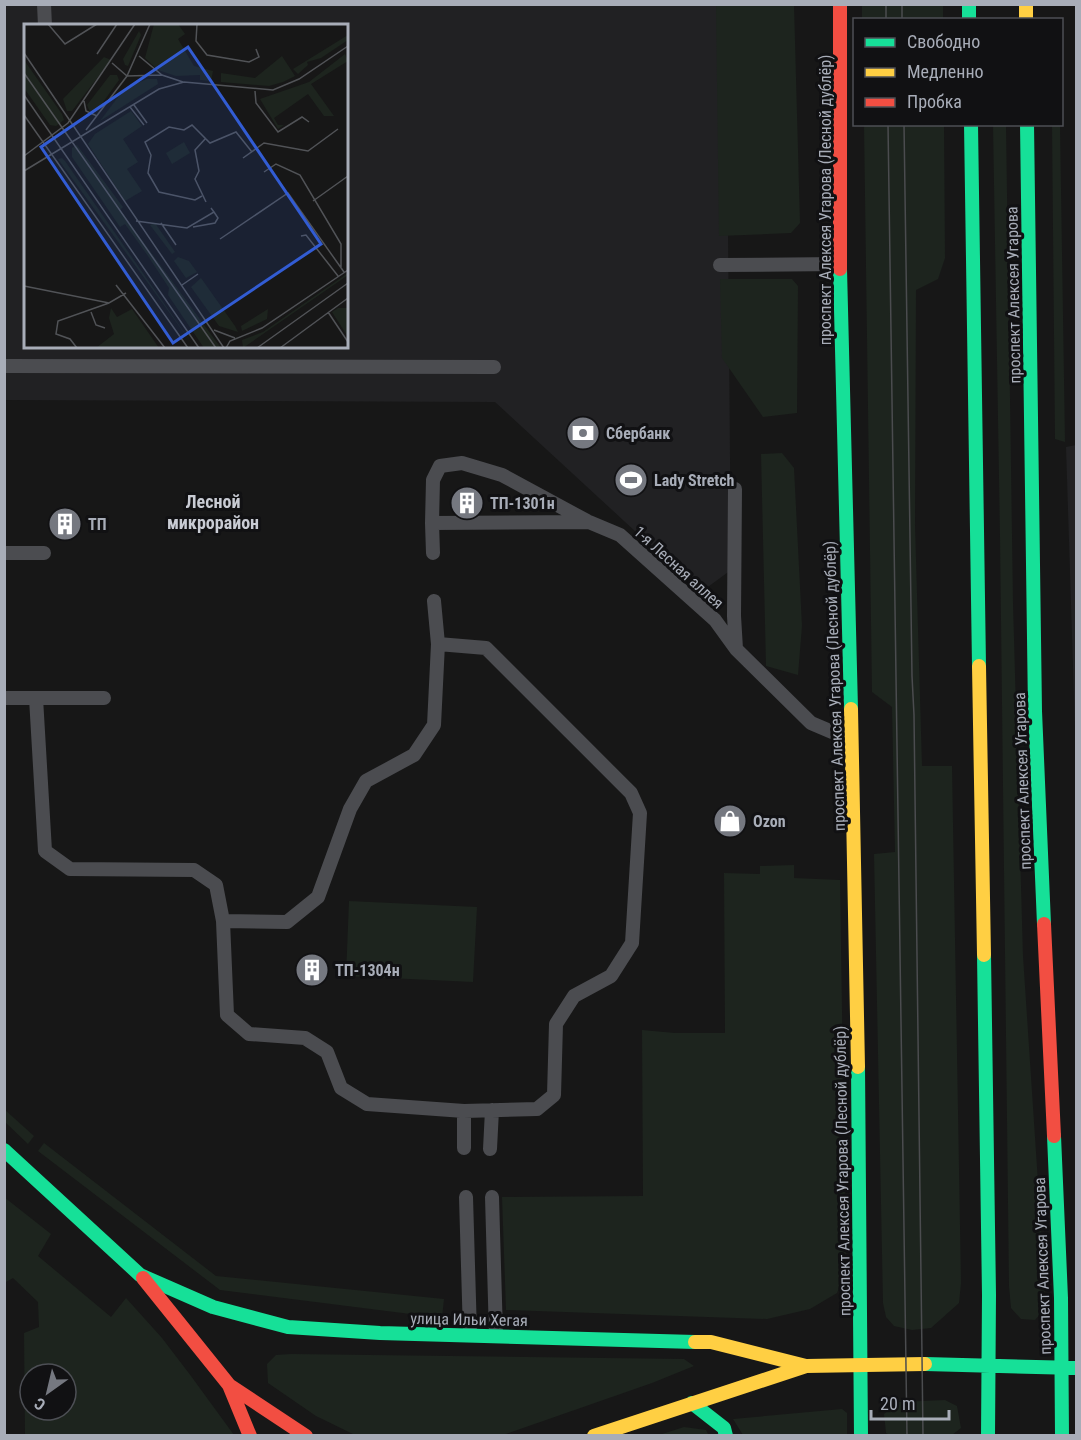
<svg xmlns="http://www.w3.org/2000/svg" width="1081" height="1440" font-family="'Roboto Condensed',sans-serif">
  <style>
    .built { fill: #212123; fill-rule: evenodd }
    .green { fill: #1d241e; fill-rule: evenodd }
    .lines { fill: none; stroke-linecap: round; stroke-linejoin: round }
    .lane { stroke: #4b4c50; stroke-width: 14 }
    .fast { stroke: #16e098; stroke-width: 14 }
    .slow { stroke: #ffcf43; stroke-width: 14 }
    .jam { stroke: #f24e42; stroke-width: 14 }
    .tram { stroke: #4b4c4f; stroke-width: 1.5 }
    .labels { text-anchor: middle; stroke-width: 6; stroke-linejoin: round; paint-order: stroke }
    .street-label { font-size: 16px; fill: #a8adb8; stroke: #111113 }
    .poi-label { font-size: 16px; font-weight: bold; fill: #a8adb8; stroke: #111113; text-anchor: start }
    .neighbourhood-label { font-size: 18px; font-weight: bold; fill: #c9ccd4; stroke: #111113 }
    .inset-road { fill: none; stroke: #515357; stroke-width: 1.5 }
    .view { fill: #325cd3; fill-opacity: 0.15; stroke: #325cd3; stroke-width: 3 }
    .inset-edge { fill: none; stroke: #a8adb8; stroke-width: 3 }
  </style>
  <rect width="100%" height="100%" fill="#171717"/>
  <path class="built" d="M4,5H726L731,570L701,592L495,402L5,400ZM26,26H346V346H26Z
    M1076,445V761L1066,447Z"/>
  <path class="green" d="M716,5H794L800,223L791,233L719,236Z
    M862,5H943V19H862Z
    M864,125H944L945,258L938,279L916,290L915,525L922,766H952L961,1283L959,1303L931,1328L912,1330L894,1326L886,1317L883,1303L874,854L895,852L892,707L872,692Z
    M993,125H1006L1013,603L1023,956L1045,1288L1043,1311L1035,1320L1021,1319L1011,1308L1009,1286L1000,537Z
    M1052,125H1060L1065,442L1055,439Z
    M720,279H792L798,286L797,413L763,417L722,358Z
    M782,453L794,468L802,626L798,675L766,666L761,454Z
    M794,865V878L840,880L846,1271L837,1293L810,1309L767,1319L506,1310L502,1197L643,1196L642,1030L675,1033H725L724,873L760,874V866Z
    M349,901L477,907L473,982L346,976Z
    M4,1109L34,1136L28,1144L5,1122Z
    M44,1143L216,1276L444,1299L442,1318L220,1290L38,1151Z
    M4,1197L51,1234L38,1256L111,1317L126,1298L162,1338L191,1376L234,1435H25L24,1333L39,1327L38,1302L13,1278L6,1282L5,1281ZM30,1374H66V1410H30Z
    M291,1354L684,1359L694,1366L652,1383L500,1436L355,1435L316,1416L268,1383L267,1364L276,1355Z
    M945,1400L957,1406L961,1428L952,1435L890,1436L886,1433L884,1414L899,1402Z
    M842,1409L847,1413V1435H743L733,1419Z
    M684,1427L706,1430L709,1436H656Z"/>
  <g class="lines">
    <path class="lane" d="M44,4L45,26
      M720,265L840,264
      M4,366L494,367
      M735,489L734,616L736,649
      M432,523L433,480L440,466L462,463L502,475L587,521
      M4,553H44
      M433,553L432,523L589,522L620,535L715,620L736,649L811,723L851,740
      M4,698H104
      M36,698L45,851L70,869L194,870L216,885L223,921L227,1015L249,1034L305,1038L327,1052L341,1088L367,1104L464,1111L537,1109L554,1095L556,1024L574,996L611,976L632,943L640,813L631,793L486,648L438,644
      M223,921L287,922L318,897L350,809L366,781L414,755L434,725L438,644L434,601
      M464,1111V1148
      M490,1149L492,1110
      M466,1197L470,1334
      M492,1197L496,1335"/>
    <path class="fast" d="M969,4V20
      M971,124L979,666
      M1027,124L1035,711L1044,924
      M840,269L851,709
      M984,955L989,1295L988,1436
      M858,1067L861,1436
      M1054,1136L1061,1298L1062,1436
      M4,1150L140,1275L213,1307L288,1327L380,1333L695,1342
      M925,1364L1076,1368
      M692,1403L724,1428L726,1436"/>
    <path class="slow" d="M1026,4V20
      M979,666L984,955
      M851,709L858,1067
      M695,1342H711L806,1366L925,1364
      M594,1436L806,1366"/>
    <path class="jam" d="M840,4V269
      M1044,924L1054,1136
      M143,1278L229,1385L250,1436
      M229,1385L306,1436"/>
    <path class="tram" d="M886,4V20
      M902,4V20
      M888,124L907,1436
      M904,124L912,676L914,715L923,1436"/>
  </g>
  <defs>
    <g id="bank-disc" transform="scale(1.725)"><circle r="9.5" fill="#757880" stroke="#111113"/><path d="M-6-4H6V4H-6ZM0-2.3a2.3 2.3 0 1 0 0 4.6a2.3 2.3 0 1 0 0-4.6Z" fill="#fff"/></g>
    <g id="stadium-disc" transform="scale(1.725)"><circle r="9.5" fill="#757880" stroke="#111113"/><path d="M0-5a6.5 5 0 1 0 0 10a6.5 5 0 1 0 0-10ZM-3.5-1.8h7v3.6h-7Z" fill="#fff"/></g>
    <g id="building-disc" transform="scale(1.725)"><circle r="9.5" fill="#757880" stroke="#111113"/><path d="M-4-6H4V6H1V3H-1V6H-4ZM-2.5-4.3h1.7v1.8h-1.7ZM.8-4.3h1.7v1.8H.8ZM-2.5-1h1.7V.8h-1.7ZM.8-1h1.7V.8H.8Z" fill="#fff"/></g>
    <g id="shop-disc" transform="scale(1.725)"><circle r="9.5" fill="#757880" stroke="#111113"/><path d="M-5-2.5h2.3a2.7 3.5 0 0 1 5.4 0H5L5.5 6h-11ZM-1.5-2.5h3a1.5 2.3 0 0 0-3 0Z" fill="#fff"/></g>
  </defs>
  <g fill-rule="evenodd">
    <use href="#bank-disc" x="583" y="433"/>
    <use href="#stadium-disc" x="631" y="480"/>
    <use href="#building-disc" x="467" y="503"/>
    <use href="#building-disc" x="65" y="524"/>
    <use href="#shop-disc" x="730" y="821"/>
    <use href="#building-disc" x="312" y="970"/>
  </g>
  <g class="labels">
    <g class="street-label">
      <text transform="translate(825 200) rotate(-90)" y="6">проспект Алексея Угарова (Лесной дублёр)</text>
      <text transform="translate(1013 295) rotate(-91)" y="6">проспект Алексея Угарова</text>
      <text transform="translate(679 567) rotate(42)" y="6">1-я Лесная аллея</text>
      <text transform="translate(834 686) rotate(-92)" y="6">проспект Алексея Угарова (Лесной дублёр)</text>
      <text transform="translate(1022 781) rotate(-92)" y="6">проспект Алексея Угарова</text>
      <text transform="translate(842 1171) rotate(-91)" y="6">проспект Алексея Угарова (Лесной дублёр)</text>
      <text transform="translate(1042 1266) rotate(-92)" y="6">проспект Алексея Угарова</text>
      <text transform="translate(469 1319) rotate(1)" y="6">улица Ильи Хегая</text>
    </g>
    <g class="poi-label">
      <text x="606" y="439">Сбербанк</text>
      <text x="654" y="486">Lady Stretch</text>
      <text x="490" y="509">ТП-1301н</text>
      <text x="88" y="530">ТП</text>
      <text x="753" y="827">Ozon</text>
      <text x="335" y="976">ТП-1304н</text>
    </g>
    <g class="neighbourhood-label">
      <text x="213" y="508">Лесной<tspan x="213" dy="21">микрорайон</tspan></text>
    </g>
  </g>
  <g transform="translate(24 24)">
    <rect width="324" height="324" fill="#171717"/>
    <path d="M130,0H154L161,10L154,15L170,42L189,47L187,57L176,56V51L152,52L134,46L121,34ZM115,7L117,11L104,42L101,41L99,35ZM324,11V16L297,34L283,38L284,41L274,50L269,45ZM321,30L324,37L287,60L310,92H300L284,70L250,94L254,101H260L254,105L236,75L285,58ZM258,32L271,52L259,58L245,62L197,58V49L231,54ZM80,33L87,36L48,87H43L39,75ZM0,36L38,90L40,96L32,102L26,101L0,64ZM86,51H93L95,56L72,88H66L63,81ZM123,55H133L134,60L76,97L100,65ZM107,87L118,102L99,115L114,138L103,145L118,167L101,177L64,120L71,110ZM160,118L166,129L148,140L142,129ZM53,121L99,183L96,186L197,324H180L144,271L145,264L124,232L101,200L96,203L48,133V124ZM38,134L41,137L171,324L34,135ZM131,199L151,228L148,230L126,201ZM154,233L165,237L173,248L162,254L150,237ZM324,249V251L219,324L218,316L239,308ZM177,254L211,302L214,308L195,302L167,263ZM87,284L93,293L108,285L135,324H72L90,310L85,294ZM314,284H324V313L308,288ZM244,285L243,295L218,307L217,302Z" fill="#1d241e"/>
    <path class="inset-road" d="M24,0L41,20L73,0M173,0L172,17L183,31L225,38L235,33L232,25M0,29L200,324M73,30L93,0M115,32L138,51L159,58M88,39L103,52L138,51M0,49L192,324M231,67L232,79L254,108L278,93L285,98M0,71L175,324M60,77L62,87L73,92M110,81L123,99M106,83L120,101M0,91L164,324M0,102V125M62,106L103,52L126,0M182,114L171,126L175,147L171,155L182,178M0,132L44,99L111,0M219,134L240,119L284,127L314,105M0,147L135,65L160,58L249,66L275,55L324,22M240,148L252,140L276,151L317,220V244M178,172L171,176L135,168L124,149L127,131L121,118L145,103L160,106L168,101L186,119L212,108L228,128M289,177L324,152M112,197L163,204L190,188L187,184M137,199L152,221M169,203L191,199L194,194L190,188M277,212L282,211L314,252M196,215L264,169L320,248M92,261L141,324M158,261L174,250M0,262L85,279L102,269M67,288L72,301L81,304M304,288L324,318M190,306L211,314M53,324L46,315L32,310L34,297L85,279M202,324L206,317L238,304L324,246M233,324L324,259M256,324L324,274"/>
    <path class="view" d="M164,23L297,220L149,319L17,123Z"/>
    <rect width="324" height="324" class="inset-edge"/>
  </g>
  <rect width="1081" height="1440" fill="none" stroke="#a8adb8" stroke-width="12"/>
  <rect x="853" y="18" width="210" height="108" fill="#111113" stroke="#4d4f55" stroke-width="1.5"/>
  <rect x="865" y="38" width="30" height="9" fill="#16e098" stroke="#4d4f55" stroke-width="1.5"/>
  <text x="907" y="48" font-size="18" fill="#a8adb8">Свободно</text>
  <rect x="865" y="68" width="30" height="9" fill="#ffcf43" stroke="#4d4f55" stroke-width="1.5"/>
  <text x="907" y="78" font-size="18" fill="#a8adb8">Медленно</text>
  <rect x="865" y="98" width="30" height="9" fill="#f24e42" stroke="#4d4f55" stroke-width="1.5"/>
  <text x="907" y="108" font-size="18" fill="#a8adb8">Пробка</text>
  <g transform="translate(48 1392) rotate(214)"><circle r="28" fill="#111113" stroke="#4d4f55" stroke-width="1.5"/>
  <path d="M0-4.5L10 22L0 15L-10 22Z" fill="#757880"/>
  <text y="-9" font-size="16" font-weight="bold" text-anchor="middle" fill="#a8adb8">С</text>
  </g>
  <path d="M871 1410v9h78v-9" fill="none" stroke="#a8adb8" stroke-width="3"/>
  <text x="880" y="1410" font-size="18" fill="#a8adb8" stroke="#111113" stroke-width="4.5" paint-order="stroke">20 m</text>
</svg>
